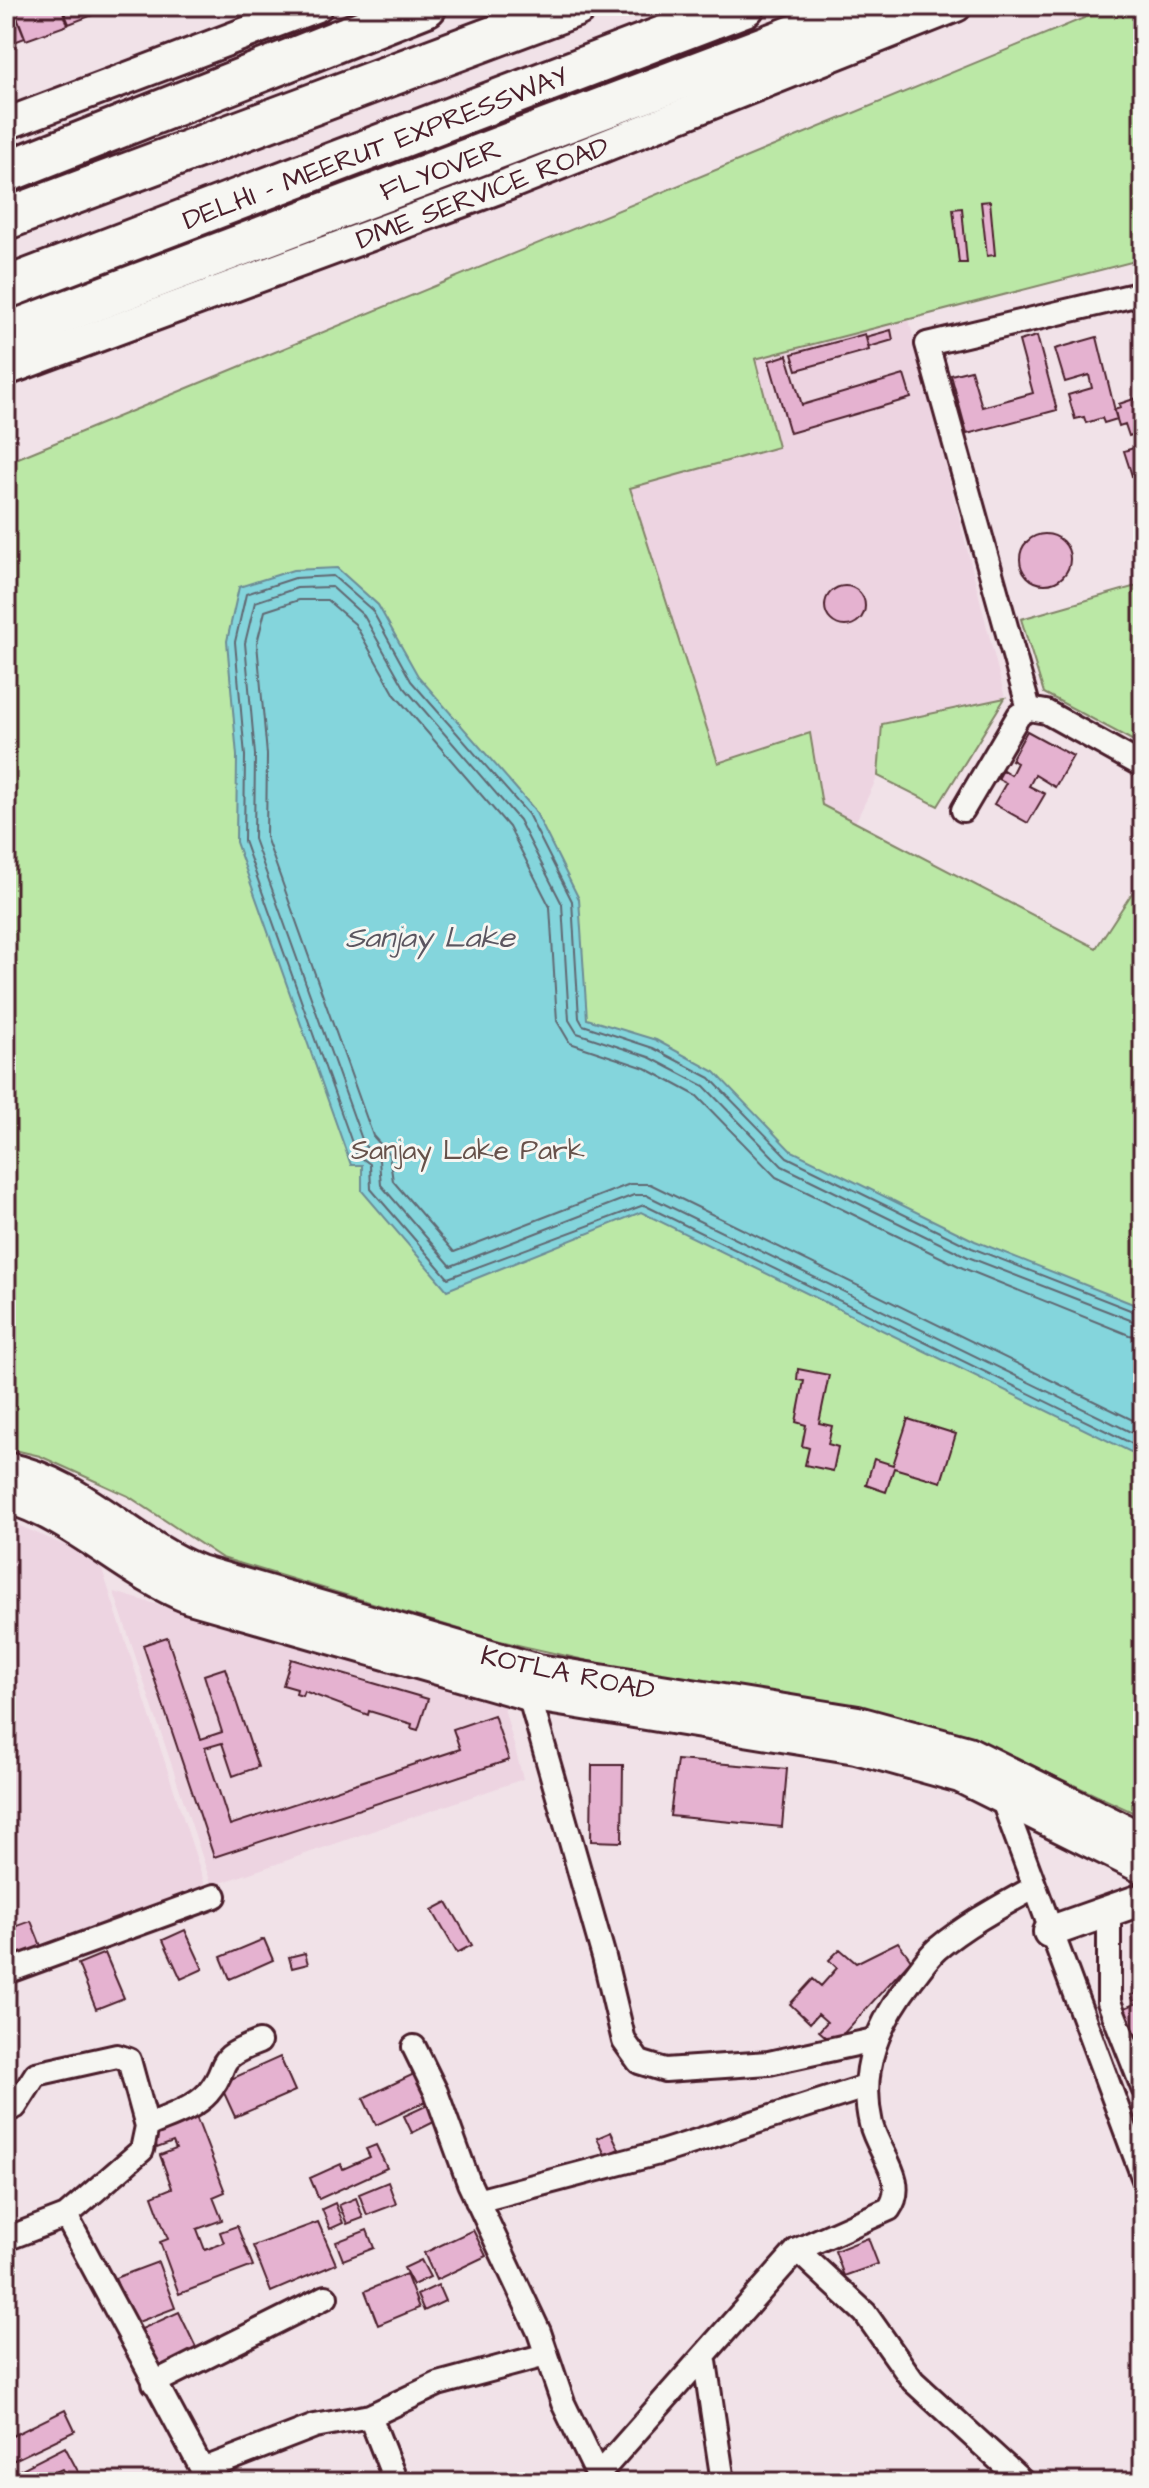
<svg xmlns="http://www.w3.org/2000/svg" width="1149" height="2488" font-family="'Architects Daughter',sans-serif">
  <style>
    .built { fill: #edd4e1 }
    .green { fill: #bbe8a6; stroke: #828468; stroke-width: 2 }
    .water { fill: #84d5dc; stroke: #6d8c95; stroke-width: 2 }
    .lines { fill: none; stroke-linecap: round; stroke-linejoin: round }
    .shore { stroke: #616872; stroke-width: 2 }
    .building { fill: #e5b2d0; stroke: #4a1f2b; stroke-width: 2 }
    .street-casing { stroke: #4a1f2b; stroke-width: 28 }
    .secondary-casing { stroke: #4a1f2b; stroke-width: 36 }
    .highway-casing { stroke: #4a1f2b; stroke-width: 46 }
    .street { stroke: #f6f6f2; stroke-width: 22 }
    .secondary { stroke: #f6f6f2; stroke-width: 30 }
    .highway { stroke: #f6f6f2; stroke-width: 40 }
    .labels { text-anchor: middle; stroke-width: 6; stroke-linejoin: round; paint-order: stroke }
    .street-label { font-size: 28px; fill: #4a1f2b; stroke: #f6f6f2 }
    .park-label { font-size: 28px; fill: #66514a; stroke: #f6f6f2 }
    .water-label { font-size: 30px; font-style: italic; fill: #5b5660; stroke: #f6f6f2 }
  </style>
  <rect width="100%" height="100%" fill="#f1e2e8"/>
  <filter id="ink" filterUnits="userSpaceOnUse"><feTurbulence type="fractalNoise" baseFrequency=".0125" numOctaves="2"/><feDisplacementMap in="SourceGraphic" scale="16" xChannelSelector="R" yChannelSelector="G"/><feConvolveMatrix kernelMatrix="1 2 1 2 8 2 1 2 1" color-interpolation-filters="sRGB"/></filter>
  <g filter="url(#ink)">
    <path class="built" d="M909,320L1005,698L882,724L878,776L855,823L718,763L630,487L777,447L755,359Z
      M6,1520L99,1560L206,1888L6,1955Z
      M114,1592L503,1704L523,1779L212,1886Z"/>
    <path class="green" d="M1113,6H1143V259L755,359L778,447L630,488L718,763L810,733L822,805L1096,948L1134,890L1143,895V1817L994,1748L876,1710L629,1670L496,1640L222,1558L128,1496L40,1456L6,1448V463Z
      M1143,584V746L1044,693L1021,619Z
      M1005,698L938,806L878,776L882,724Z"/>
    <path class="water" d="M337,568L378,605L418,676L534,809L579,899L587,1019L656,1040L715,1072L790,1150L975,1241L1143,1308V1458L641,1212L447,1290L362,1191V1165H351L236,842L237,756L227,641L239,587L293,570Z"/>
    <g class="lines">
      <path class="shore" d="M1143,1315L972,1248L787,1157L710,1078L653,1048L583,1025L579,1018L572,901L528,814L411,681L372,610L333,576L295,578L246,594L235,642L245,756L244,841L356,1154L370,1164L371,1189L448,1278L644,1205L1143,1449
        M1143,1325L968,1257L782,1166L704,1086L649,1057L577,1033L569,1020L562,904L519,820L404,687L364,616L332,587L297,588L255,602L245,643L255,755L254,839L364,1145L379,1160L381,1185L451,1266L634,1195H646L1143,1438
        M1143,1337L1129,1335L963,1268L776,1177L697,1096L645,1068L570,1043L557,1021L550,907L509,827L395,695L355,624L327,600H299L265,611L257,643L267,755L266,837L373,1136L389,1154L393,1181L454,1252L630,1184H650L1143,1425"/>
    </g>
    <path class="building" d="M6,6H12L25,38L6,45Z
      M13,6H61L68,25L26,40Z
      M62,6H110L111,8L69,24Z
      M990,201L995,255L987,256L981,202Z
      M962,208L967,263H959L953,209Z
      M891,330L893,340L869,347L866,337Z
      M865,334L869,350L797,370L792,354Z
      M1037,336L1057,410L967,434L951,375L971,370L982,407L1033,393L1019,341Z
      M1097,337L1117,419L1104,423L1102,418L1086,423L1084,417L1075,419L1068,395L1092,388L1089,375L1065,382L1055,349Z
      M787,355L802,405L904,375L911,398L790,433L769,361Z
      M1143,396V439L1141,432L1129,436L1125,424L1119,426L1114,410L1120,408L1119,404Z
      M1143,445V483L1135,485L1124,451Z
      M1143,483V518L1133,486Z
      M1020 559a25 25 0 1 1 50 0a25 25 0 1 1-50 0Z
      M825 606a20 20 0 1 1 40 0a20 20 0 1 1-40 0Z
      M1027,731L1073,756L1055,787L1035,775L1029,786L1045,794L1028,823L994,804L1006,783L998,779L1003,770L1011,775L1017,763L1011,760Z
      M798,1369L829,1375L819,1423L832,1426L828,1444L838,1447L833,1471L805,1465L809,1448L802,1446L806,1425L796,1422L804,1381L797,1380Z
      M908,1419L956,1434L941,1482L894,1468L886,1492L866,1485L874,1459L893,1465Z
      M167,1637L201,1739L222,1732L204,1675L225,1668L258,1767L233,1776L222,1743L205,1748L230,1825L460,1749L453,1729L494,1715L509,1760L214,1857L143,1645Z
      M291,1659L428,1699L418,1730L411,1728L412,1724L369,1711L368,1715L304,1691L302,1696L296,1694L297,1689L283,1685Z
      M677,1760L787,1769L782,1827L670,1816Z
      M592,1765H623L622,1842L591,1841Z
      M447,1902L472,1945L457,1953L432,1910Z
      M31,1921L45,1956L11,1969L6,1958V1930Z
      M185,1930L203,1969L181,1979L163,1940Z
      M264,1939L273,1960L230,1979L221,1957Z
      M898,1942L911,1960L834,2044L819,2031L827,2022L818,2014L810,2023L790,2004L813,1979L821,1986L837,1968L829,1960L840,1949L856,1963Z
      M105,1953L124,1998L96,2009L78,1964Z
      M305,1953L308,1964L292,1968L289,1957Z
      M1143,1991V2061L1122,2009L1135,2004L1131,1995Z
      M280,2057L295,2091L235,2117L220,2084Z
      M416,2073L429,2100L376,2125L363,2098Z
      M430,2104L438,2120L412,2133L404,2116Z
      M195,2114L225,2192L213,2197L222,2220L197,2229L205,2250L224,2243L220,2232L237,2226L253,2266L179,2294L160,2242L168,2239L152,2196L172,2188L160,2155L176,2149L173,2142L157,2148L151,2131Z
      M611,2132L619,2149L605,2155L597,2138Z
      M376,2145L387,2168L319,2199L310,2178L341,2164L343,2169L370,2157L366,2149Z
      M388,2182L396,2204L367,2215L359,2194Z
      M356,2198L363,2218L347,2224L339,2205Z
      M335,2203L343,2223L330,2229L322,2209Z
      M318,2222L336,2264L271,2292L253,2246Z
      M367,2230L374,2248L343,2260L336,2242Z
      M473,2230L486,2256L436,2280L424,2253Z
      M868,2238L878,2264L844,2276L835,2251Z
      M421,2260L430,2277L413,2285L404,2268Z
      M158,2262L175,2308L133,2324L115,2278Z
      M406,2274L419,2308L378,2325L365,2291Z
      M438,2285L445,2301L424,2311L417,2295Z
      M179,2312L201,2358L156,2378L135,2332Z
      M65,2410L75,2431L6,2464V2439Z
      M65,2447L80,2475L69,2481L62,2469L49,2475L52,2482H35L34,2479L6,2482V2477Z"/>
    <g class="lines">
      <g class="street-casing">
        <path id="street" d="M1029,709L927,344L1143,293
          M963,810L1019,715L1029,709L1046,712L1143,766
          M529,1695L604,1957L624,2041L639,2062L665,2070L769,2063L874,2040
          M1000,1793L1143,2177
          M1109,1910V2002L1143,2088
          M6,1972L215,1896
          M414,2047L436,2092L469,2183L539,2332L563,2403L601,2482
          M6,2110L15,2107L36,2074L117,2056L129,2060L147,2126L142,2150L66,2216L6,2239
          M147,2126C166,2117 194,2109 208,2093C233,2063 209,2061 259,2042
          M477,2201L662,2152L865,2087
          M66,2216L209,2482
          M797,2250L889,2209C909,2181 878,2153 871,2124C858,2068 879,2022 913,1978C921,1968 928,1957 937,1949C967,1924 1001,1906 1035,1887
          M704,2355L723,2482
          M154,2383L326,2297
          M370,2416L396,2482
          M202,2470L315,2426L370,2416L438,2384L546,2355
          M597,2476L797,2250L865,2313L913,2381L1023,2482"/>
      </g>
      <g class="secondary-casing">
        <path id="secondary" d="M6,124L317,6
          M6,370L509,184L956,6
          M6,1468C82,1483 130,1543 199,1571L538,1670L858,1722L968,1752L1143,1839
          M6,1497C75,1517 124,1572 190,1598L529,1695L856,1748L960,1777L1143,1868
          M1049,1932L1143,1899"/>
      </g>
      <g class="highway-casing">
        <path id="highway" d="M6,172L426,6
          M6,219L576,6
          M6,288L744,6
          M6,334L873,6"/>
      </g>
      <use href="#street" class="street"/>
      <use href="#secondary" class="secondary"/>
      <use href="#highway" class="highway"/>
    </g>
  </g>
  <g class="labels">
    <g class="street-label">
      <text transform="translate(375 147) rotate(-21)" y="10">DELHI - MEERUT EXPRESSWAY</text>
      <text transform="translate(440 169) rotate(-21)" y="10">FLYOVER</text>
      <text transform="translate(482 192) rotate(-21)" y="10">DME SERVICE ROAD</text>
      <text transform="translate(568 1672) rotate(12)" y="10">KOTLA ROAD</text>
    </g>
    <g class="park-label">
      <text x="468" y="1159">Sanjay Lake Park</text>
    </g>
    <g class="water-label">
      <text x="430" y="947">Sanjay Lake</text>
    </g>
  </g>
  <rect width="1149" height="2488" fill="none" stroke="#f6f6f2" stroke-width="32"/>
  <rect x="16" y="16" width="1117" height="2456" fill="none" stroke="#4a1f2b" stroke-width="3" filter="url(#ink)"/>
</svg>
